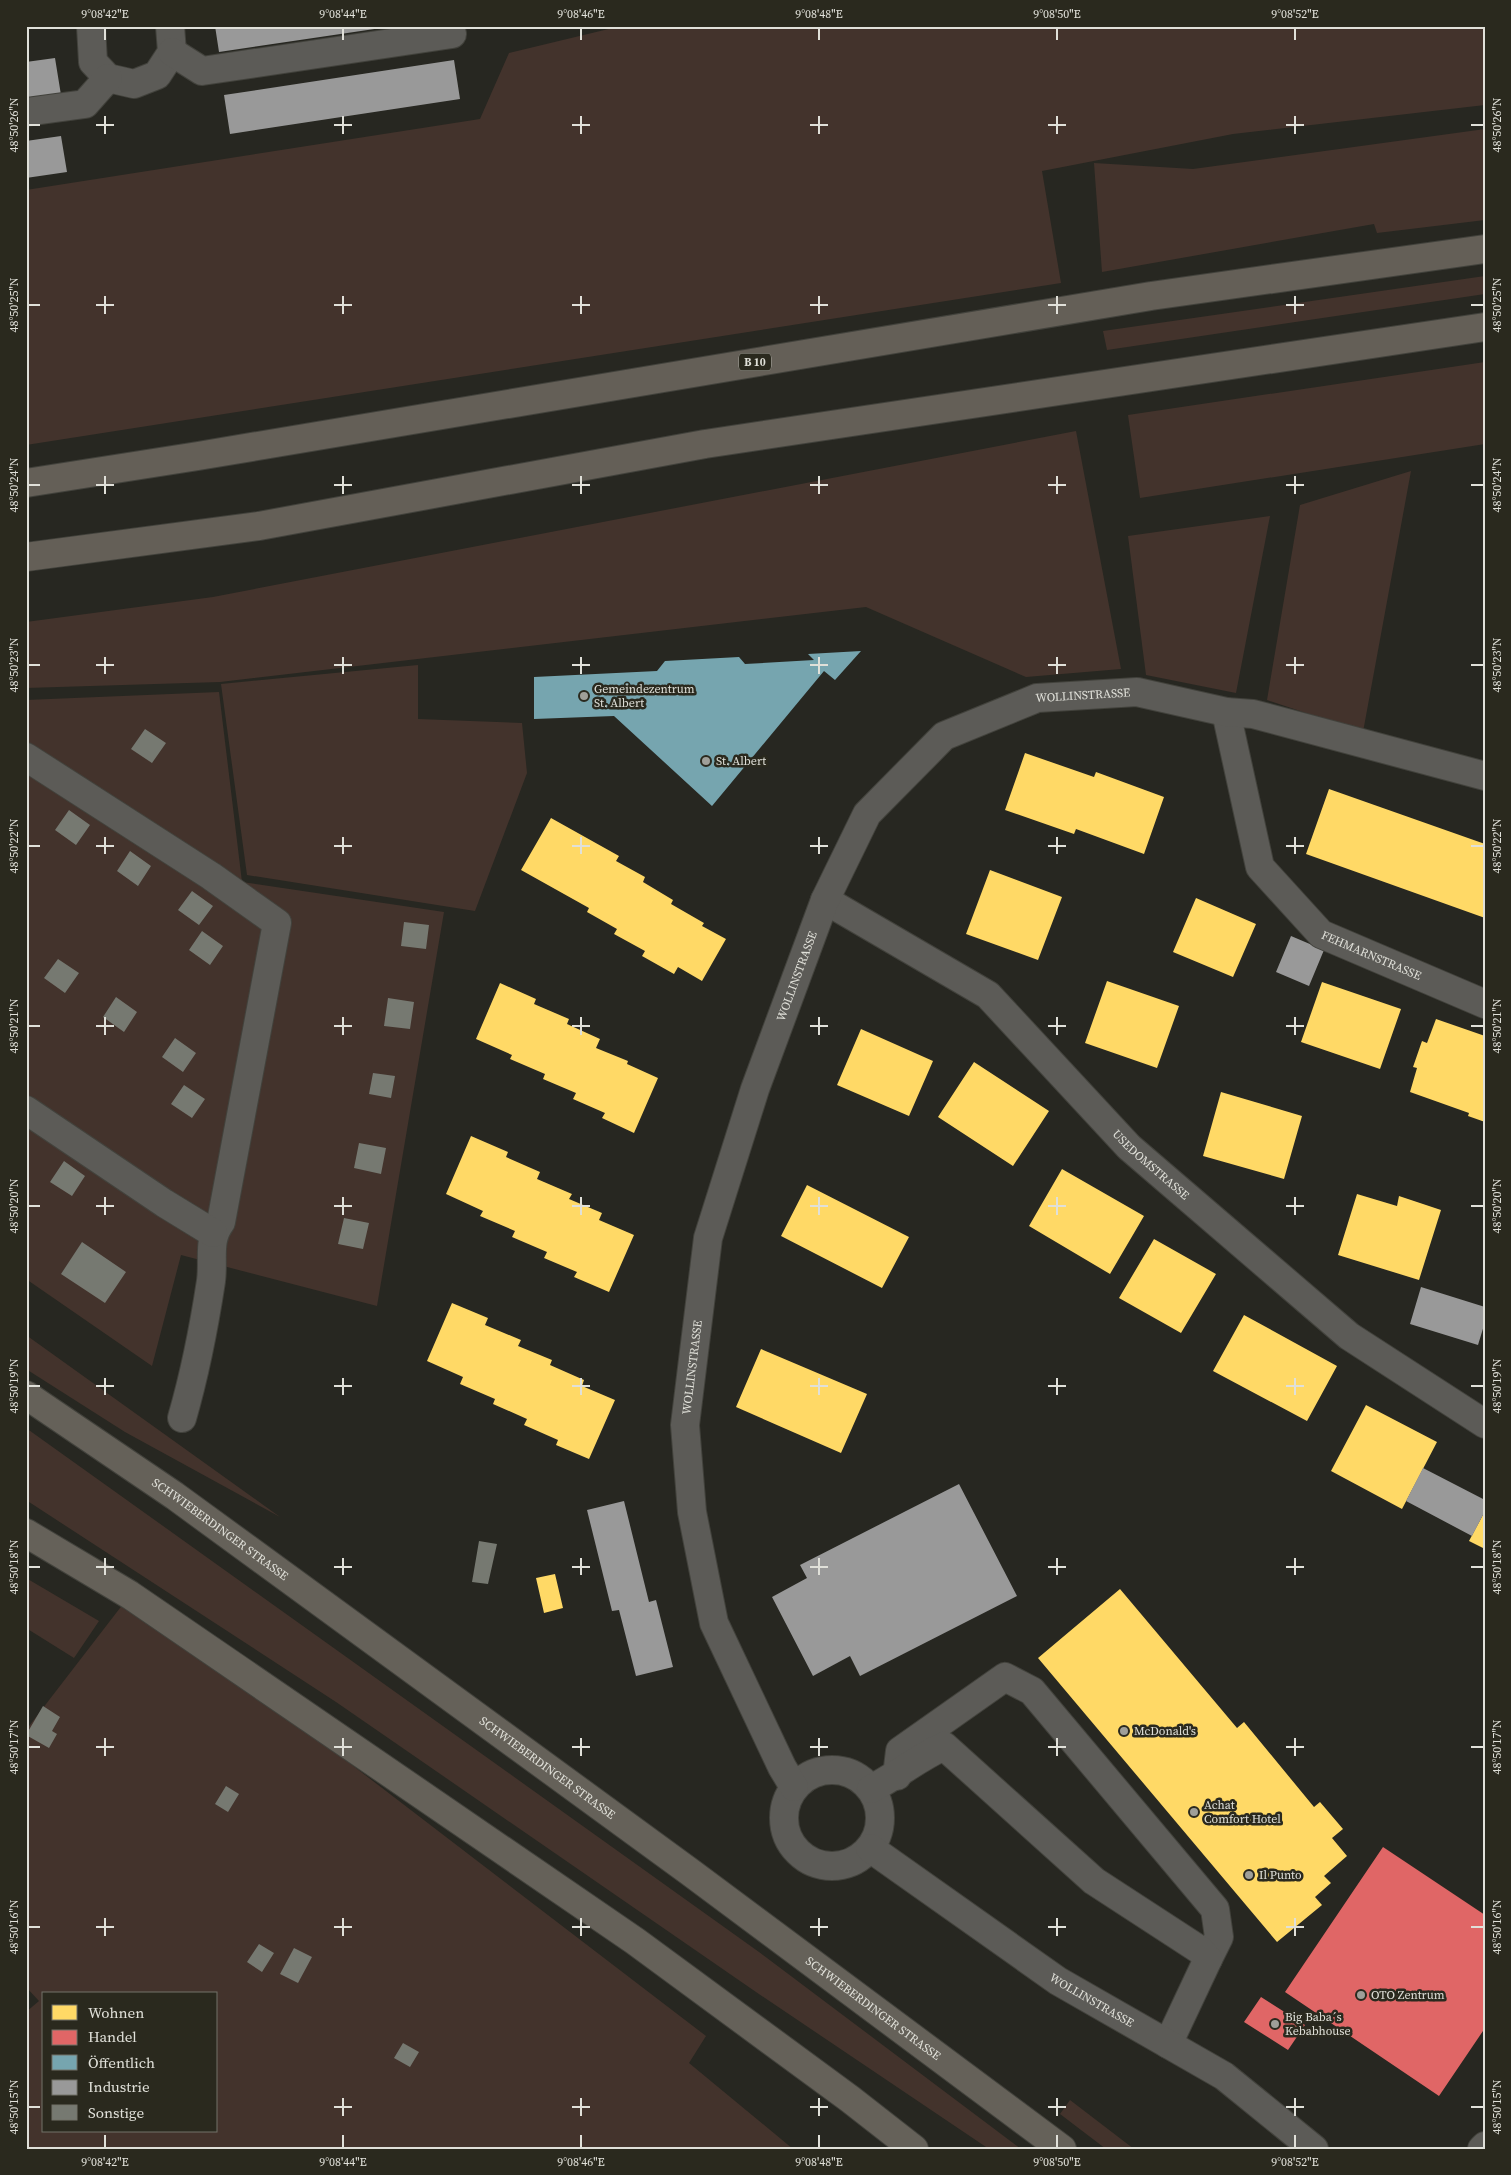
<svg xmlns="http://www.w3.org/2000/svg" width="1511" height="2175" font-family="'Source Serif 4',serif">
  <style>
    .green { fill: #43332c; fill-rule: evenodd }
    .homes { fill: #ffd966 }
    .shops { fill: #e06666 }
    .public { fill: #76a5af }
    .industry { fill: #999 }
    .building { fill: #767971 }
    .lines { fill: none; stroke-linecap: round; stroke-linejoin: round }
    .minor-casing { stroke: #42423c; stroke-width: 30 }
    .major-casing { stroke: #42423c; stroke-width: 30 }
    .highway-casing { stroke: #42423c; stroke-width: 30 }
    .minor { stroke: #5c5b57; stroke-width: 28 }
    .major { stroke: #656159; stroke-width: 28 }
    .highway { stroke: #645f57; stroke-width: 28 }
    .ticks { fill: none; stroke: #e0e0d9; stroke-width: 2 }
    .poi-dot { fill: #9f9f99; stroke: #2a291e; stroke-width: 2 }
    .labels { text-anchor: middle; stroke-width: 5; stroke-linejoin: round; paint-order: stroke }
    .shield { fill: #2a291e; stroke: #a9a9a1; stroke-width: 1 }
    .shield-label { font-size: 11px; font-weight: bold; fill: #e0e0d9 }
    .poi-label { font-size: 12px; fill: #e0e0d9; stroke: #2a291e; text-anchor: start }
    .street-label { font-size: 12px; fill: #e0e0d9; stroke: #2a291e }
    .neatline { fill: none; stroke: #e0e0d9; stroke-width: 2 }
    .ticks-label { font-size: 12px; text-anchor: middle; fill: #e0e0d9 }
  </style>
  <rect width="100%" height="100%" fill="#272721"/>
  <path class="green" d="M621,26H1485V105L1233,134L1042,171L1061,283L26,445V190L480,119L509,53Z
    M1485,129V220L1377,233L1374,224L1102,272L1094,163L1193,169Z
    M1485,276V294L1107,350L1103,331Z
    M1485,362V444L1140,498L1128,415Z
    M1076,431L1121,669L1026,677L866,607L220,682L26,688V622L213,597Z
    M1411,471L1363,732L1267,700L1300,505Z
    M1270,516L1236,693L1146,675L1128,536Z
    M418,665V719L522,723L527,773L475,911L247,875L221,684Z
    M219,692L242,882L444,912L377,1306L181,1255L152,1366L26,1279V700Z
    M26,1335L280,1517L125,1432L26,1369Z
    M26,1428L759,1952L1021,2149H989L756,1992L336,1702L26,1500Z
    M26,1578L99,1621L74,1658L26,1628Z
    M130,1595L706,2036L689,2063L793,2149H26V2012L39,2001L26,1987V1730ZM44,1994H216V2131H44Z
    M1070,2100L1134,2149H1106L1060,2114Z"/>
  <path class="homes" d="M1025,753L1094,777L1096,772L1164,797L1144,854L1076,829L1074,834L1005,810Z
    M1329,789L1485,844V918L1306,854Z
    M551,818L619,856L616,861L645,877L643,882L673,900L671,904L704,923L702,926L726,939L702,981L678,967L674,974L642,956L645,951L614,934L617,929L587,912L589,908L521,870Z
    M990,870L1062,897L1038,960L966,934Z
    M1196,898L1256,924L1233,977L1173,952Z
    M1107,981L1179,1006L1157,1068L1085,1043Z
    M1322,982L1401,1009L1380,1069L1301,1042Z
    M500,983L536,999L534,1004L569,1019L567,1024L600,1039L596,1048L628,1061L627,1064L658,1078L634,1133L602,1118L605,1113L573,1099L576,1093L543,1079L545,1074L510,1059L512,1055L476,1039Z
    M1436,1019L1485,1036V1122L1468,1116L1469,1113L1410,1092L1417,1068L1413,1067L1422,1041L1427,1043Z
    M861,1029L933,1061L909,1116L837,1085Z
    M974,1062L1049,1111L1013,1166L938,1117Z
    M1221,1092L1302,1116L1284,1179L1203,1156Z
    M471,1136L508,1152L506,1157L540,1172L537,1179L572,1194L569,1199L602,1213L599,1220L634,1235L609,1292L574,1277L577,1272L544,1258L547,1252L512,1237L515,1231L480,1216L483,1211L446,1194Z
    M1062,1169L1144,1216L1110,1274L1029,1226Z
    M807,1185L909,1237L882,1288L781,1236Z
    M1357,1194L1397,1206L1399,1196L1441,1210L1419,1280L1338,1255Z
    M1154,1239L1216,1274L1181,1333L1119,1298Z
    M452,1303L488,1318L485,1325L521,1340L518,1346L552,1360L550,1365L584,1380L582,1386L615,1400L589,1459L556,1445L558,1440L524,1425L527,1419L493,1404L495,1399L460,1384L463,1377L427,1361Z
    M1244,1315L1337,1366L1307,1421L1213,1371Z
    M761,1349L867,1394L841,1453L736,1407Z
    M1366,1405L1437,1442L1402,1509L1331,1471Z
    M1485,1511V1549L1469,1541Z
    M555,1574L563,1608L544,1613L536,1578Z
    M1120,1589L1237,1728L1244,1722L1314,1807L1320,1802L1343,1829L1332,1838L1347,1856L1324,1876L1331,1883L1315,1897L1322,1905L1277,1942L1038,1658Z"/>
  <path class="shops" d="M1383,1847L1485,1915V2028L1439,2096L1285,1992Z
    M1261,1997L1305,2025L1288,2050L1244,2022Z"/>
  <path class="public" d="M861,651L835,680L824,671L712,806L614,716L534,719V677L657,671L665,661L739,657L745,664L814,660L808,654Z"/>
  <path class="industry" d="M215,26H388V27L219,52Z
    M55,58L61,95L26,99V62Z
    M454,60L460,99L230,134L224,95Z
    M61,136L67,172L26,178V141Z
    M1291,936L1324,950L1309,986L1276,972Z
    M1421,1287L1485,1307V1322L1478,1345L1410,1324Z
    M1423,1468L1485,1500V1511L1472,1536L1406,1501Z
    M959,1484L1017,1596L860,1676L850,1656L813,1676L772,1597L807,1578L800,1565Z
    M624,1501L649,1602L656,1600L673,1667L636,1676L619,1610L612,1611L587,1510Z"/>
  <path class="building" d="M145,729L166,743L152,763L131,749Z
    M69,810L90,825L76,845L55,830Z
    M130,851L151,866L138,886L117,871Z
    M192,891L213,906L199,925L178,910Z
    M404,922L429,925L426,949L401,946Z
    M202,931L223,946L210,965L189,950Z
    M58,959L79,973L65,993L44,978Z
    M116,997L137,1012L124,1032L103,1017Z
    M388,998L414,1002L410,1029L384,1026Z
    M175,1038L196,1053L183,1072L162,1057Z
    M373,1073L395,1076L391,1098L369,1094Z
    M184,1085L205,1099L192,1118L171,1104Z
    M359,1143L386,1148L381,1174L354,1168Z
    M64,1161L85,1176L72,1196L50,1182Z
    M344,1218L369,1223L363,1249L338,1244Z
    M82,1242L126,1272L105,1303L61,1274Z
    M479,1541L497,1544L488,1584L472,1582Z
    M43,1706L60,1717L52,1731L57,1734L49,1748L26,1735Z
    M226,1786L239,1794L228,1812L215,1804Z
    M259,1944L274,1953L262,1972L247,1962Z
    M294,1948L312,1957L298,1983L280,1974Z
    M403,2043L419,2052L410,2067L394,2058Z"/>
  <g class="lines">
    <g class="minor-casing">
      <g id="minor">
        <path d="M91,26L93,62L108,78L134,84L157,75L172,52L170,26"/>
        <path d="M172,52L202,71L452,34"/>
        <path d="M26,112L85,104L108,78"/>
        <path id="s1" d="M1226,712L1260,867L1321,934L1485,1004"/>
        <path d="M26,757L211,876L277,923L221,1222C207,1241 214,1259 211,1281C204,1327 195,1373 182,1418"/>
        <path id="s2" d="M825,900L988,995L1129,1147L1349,1336L1485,1424"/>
        <path d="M26,1110L164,1203L213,1233"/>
        <circle cx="832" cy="1818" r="48"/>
        <path d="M897,1776L900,1751L1005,1677L1032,1691L1215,1909L1219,1937L1208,1959"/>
        <path id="s3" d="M794,1787L782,1767L714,1623L692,1512L685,1425L708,1238L755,1089L825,900L867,814L944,736L1037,698L1137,692L1226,712L1253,714L1485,776"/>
        <path d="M871,1789C896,1776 918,1758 944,1746L1094,1881L1200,1950L1208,1959L1168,2044"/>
        <path id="s4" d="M870,1848L1058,1981L1224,2076L1314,2149"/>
        <path d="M1482,2149L1485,2146"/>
      </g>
    </g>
    <g class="major-casing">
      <g id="major">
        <path id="s5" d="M26,1395L175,1496L690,1872L1062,2149"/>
        <path d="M26,1533L130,1595L635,1941L850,2099L914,2149"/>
      </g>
    </g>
    <g class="highway-casing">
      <path id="highway" d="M26,483L198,456L1151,296L1485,249
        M26,557L259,526L705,444L1485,327"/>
    </g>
    <use href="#minor" class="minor"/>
    <use href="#major" class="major"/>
    <use href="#highway" class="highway"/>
  </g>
  <path class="ticks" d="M105,28V40M343,28V40M581,28V40M819,28V40M1057,28V40M1295,28V40M105,116V134M343,116V134M581,116V134M819,116V134M1057,116V134M1295,116V134M28,125H40M96,125H114M334,125H352M572,125H590M810,125H828M1048,125H1066M1286,125H1304M1471,125H1484M105,296V314M343,296V314M581,296V314M819,296V314M1057,296V314M1295,296V314M28,305H40M96,305H114M334,305H352M572,305H590M810,305H828M1048,305H1066M1286,305H1304M1471,305H1484M105,476V494M343,476V494M581,476V494M819,476V494M1057,476V494M1295,476V494M28,485H40M96,485H114M334,485H352M572,485H590M810,485H828M1048,485H1066M1286,485H1304M1471,485H1484M105,657V674M343,657V674M581,657V674M819,657V674M1057,657V674M1295,657V674M28,665H40M96,665H114M334,665H352M572,665H590M810,665H828M1048,665H1066M1286,665H1304M1471,665H1484M105,837V854M343,837V854M581,837V854M819,837V854M1057,837V854M1295,837V854M28,846H40M96,846H114M334,846H352M572,846H590M810,846H828M1048,846H1066M1286,846H1304M1471,846H1484M105,1017V1035M343,1017V1035M581,1017V1035M819,1017V1035M1057,1017V1035M1295,1017V1035M28,1026H40M96,1026H114M334,1026H352M572,1026H590M810,1026H828M1048,1026H1066M1286,1026H1304M1471,1026H1484M105,1197V1215M343,1197V1215M581,1197V1215M819,1197V1215M1057,1197V1215M1295,1197V1215M28,1206H40M96,1206H114M334,1206H352M572,1206H590M810,1206H828M1048,1206H1066M1286,1206H1304M1471,1206H1484M105,1378V1395M343,1378V1395M581,1378V1395M819,1378V1395M1057,1378V1395M1295,1378V1395M28,1386H40M96,1386H114M334,1386H352M572,1386H590M810,1386H828M1048,1386H1066M1286,1386H1304M1471,1386H1484M105,1558V1575M343,1558V1575M581,1558V1575M819,1558V1575M1057,1558V1575M1295,1558V1575M28,1567H40M96,1567H114M334,1567H352M572,1567H590M810,1567H828M1048,1567H1066M1286,1567H1304M1471,1567H1484M105,1738V1756M343,1738V1756M581,1738V1756M819,1738V1756M1057,1738V1756M1295,1738V1756M28,1747H40M96,1747H114M334,1747H352M572,1747H590M810,1747H828M1048,1747H1066M1286,1747H1304M1471,1747H1484M105,1918V1936M343,1918V1936M581,1918V1936M819,1918V1936M1057,1918V1936M1295,1918V1936M28,1927H40M96,1927H114M334,1927H352M572,1927H590M810,1927H828M1048,1927H1066M1286,1927H1304M1471,1927H1484M343,2098V2116M581,2098V2116M819,2098V2116M1057,2098V2116M1295,2098V2116M28,2107H40M334,2107H352M572,2107H590M810,2107H828M1048,2107H1066M1286,2107H1304M1471,2107H1484M105,2135V2148M343,2135V2148M581,2135V2148M819,2135V2148M1057,2135V2148M1295,2135V2148"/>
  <g class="poi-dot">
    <circle cx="584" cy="696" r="5"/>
    <circle cx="706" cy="761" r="5"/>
    <circle cx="1124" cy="1731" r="5"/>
    <circle cx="1194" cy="1812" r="5"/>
    <circle cx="1249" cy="1875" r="5"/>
    <circle cx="1361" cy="1995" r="5"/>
    <circle cx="1275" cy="2024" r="5"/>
  </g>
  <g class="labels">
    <rect class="shield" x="739" y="353.5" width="32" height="17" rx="4"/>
    <g class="shield-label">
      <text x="755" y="366">B 10</text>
    </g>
    <g class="poi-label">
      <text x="594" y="693">Gemeindezentrum<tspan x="594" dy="14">St. Albert</tspan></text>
      <text x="716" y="765">St. Albert</text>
      <text x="1134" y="1735">McDonald's</text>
      <text x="1204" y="1809">Achat<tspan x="1204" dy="14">Comfort Hotel</tspan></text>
      <text x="1259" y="1879">Il Punto</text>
      <text x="1371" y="1999">OTO Zentrum</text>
      <text x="1285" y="2021">Big Baba´s<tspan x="1285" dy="14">Kebabhouse</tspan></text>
    </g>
    <g class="street-label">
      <text dy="4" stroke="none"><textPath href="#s3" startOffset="1281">WOLLINSTRASSE</textPath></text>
      <text dy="4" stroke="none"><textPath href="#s1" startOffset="304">FEHMARNSTRASSE</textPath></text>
      <text dy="4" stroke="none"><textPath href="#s3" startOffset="848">WOLLINSTRASSE</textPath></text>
      <text dy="4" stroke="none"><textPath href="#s2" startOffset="424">USEDOMSTRASSE</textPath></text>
      <text dy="4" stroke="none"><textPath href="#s3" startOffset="441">WOLLINSTRASSE</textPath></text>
      <text dy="4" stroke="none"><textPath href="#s5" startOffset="236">SCHWIEBERDINGER STRASSE</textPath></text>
      <text dy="4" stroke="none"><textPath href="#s5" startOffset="641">SCHWIEBERDINGER STRASSE</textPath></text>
      <text dy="4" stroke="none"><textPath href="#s4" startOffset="269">WOLLINSTRASSE</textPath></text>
      <text dy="4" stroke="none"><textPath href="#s5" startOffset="1046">SCHWIEBERDINGER STRASSE</textPath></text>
    </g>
  </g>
  <rect width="1511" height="2175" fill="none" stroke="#2a291e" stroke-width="55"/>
  <rect x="42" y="1992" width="175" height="140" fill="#2a291e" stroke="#737269"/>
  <rect x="52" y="2005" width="25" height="15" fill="#ffd966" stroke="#737269"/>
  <text x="88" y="2018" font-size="15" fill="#e0e0d9">Wohnen</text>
  <rect x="52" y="2030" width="25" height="15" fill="#e06666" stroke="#737269"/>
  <text x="88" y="2042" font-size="15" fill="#e0e0d9">Handel</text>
  <rect x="52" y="2055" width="25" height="15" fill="#76a5af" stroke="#737269"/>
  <text x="88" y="2068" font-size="15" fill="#e0e0d9">Öffentlich</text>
  <rect x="52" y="2080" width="25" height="15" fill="#999999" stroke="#737269"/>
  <text x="88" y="2092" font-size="15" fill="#e0e0d9">Industrie</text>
  <rect x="52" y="2105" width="25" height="15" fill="#767971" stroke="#737269"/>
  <text x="88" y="2118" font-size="15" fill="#e0e0d9">Sonstige</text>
  <rect x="28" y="28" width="1456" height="2120" class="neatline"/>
  <g class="ticks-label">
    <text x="105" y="18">9°08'42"E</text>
    <text x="343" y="18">9°08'44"E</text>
    <text x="581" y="18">9°08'46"E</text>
    <text x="819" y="18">9°08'48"E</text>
    <text x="1057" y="18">9°08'50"E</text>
    <text x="1295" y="18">9°08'52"E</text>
    <text transform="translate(14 125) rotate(-90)" y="4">48°50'26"N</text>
    <text transform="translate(1497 125) rotate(-90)" y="4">48°50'26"N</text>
    <text transform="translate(14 305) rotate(-90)" y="4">48°50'25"N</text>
    <text transform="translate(1497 305) rotate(-90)" y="4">48°50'25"N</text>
    <text transform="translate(14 485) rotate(-90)" y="4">48°50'24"N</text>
    <text transform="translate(1497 485) rotate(-90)" y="4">48°50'24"N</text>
    <text transform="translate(14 665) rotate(-90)" y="4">48°50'23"N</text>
    <text transform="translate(1497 665) rotate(-90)" y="4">48°50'23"N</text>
    <text transform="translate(14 846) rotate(-90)" y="4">48°50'22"N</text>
    <text transform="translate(1497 846) rotate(-90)" y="4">48°50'22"N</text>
    <text transform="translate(14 1026) rotate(-90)" y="4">48°50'21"N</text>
    <text transform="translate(1497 1026) rotate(-90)" y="4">48°50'21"N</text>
    <text transform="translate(14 1206) rotate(-90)" y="4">48°50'20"N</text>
    <text transform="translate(1497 1206) rotate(-90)" y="4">48°50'20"N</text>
    <text transform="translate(14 1386) rotate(-90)" y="4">48°50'19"N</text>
    <text transform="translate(1497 1386) rotate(-90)" y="4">48°50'19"N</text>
    <text transform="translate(14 1567) rotate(-90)" y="4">48°50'18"N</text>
    <text transform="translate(1497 1567) rotate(-90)" y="4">48°50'18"N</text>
    <text transform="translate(14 1747) rotate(-90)" y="4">48°50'17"N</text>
    <text transform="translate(1497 1747) rotate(-90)" y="4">48°50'17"N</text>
    <text transform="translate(14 1927) rotate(-90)" y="4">48°50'16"N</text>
    <text transform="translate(1497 1927) rotate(-90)" y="4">48°50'16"N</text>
    <text transform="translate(14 2107) rotate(-90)" y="4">48°50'15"N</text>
    <text transform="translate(1497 2107) rotate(-90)" y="4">48°50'15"N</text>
    <text x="105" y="2166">9°08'42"E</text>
    <text x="343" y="2166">9°08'44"E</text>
    <text x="581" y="2166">9°08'46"E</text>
    <text x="819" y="2166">9°08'48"E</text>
    <text x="1057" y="2166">9°08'50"E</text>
    <text x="1295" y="2166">9°08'52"E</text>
  </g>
</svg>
